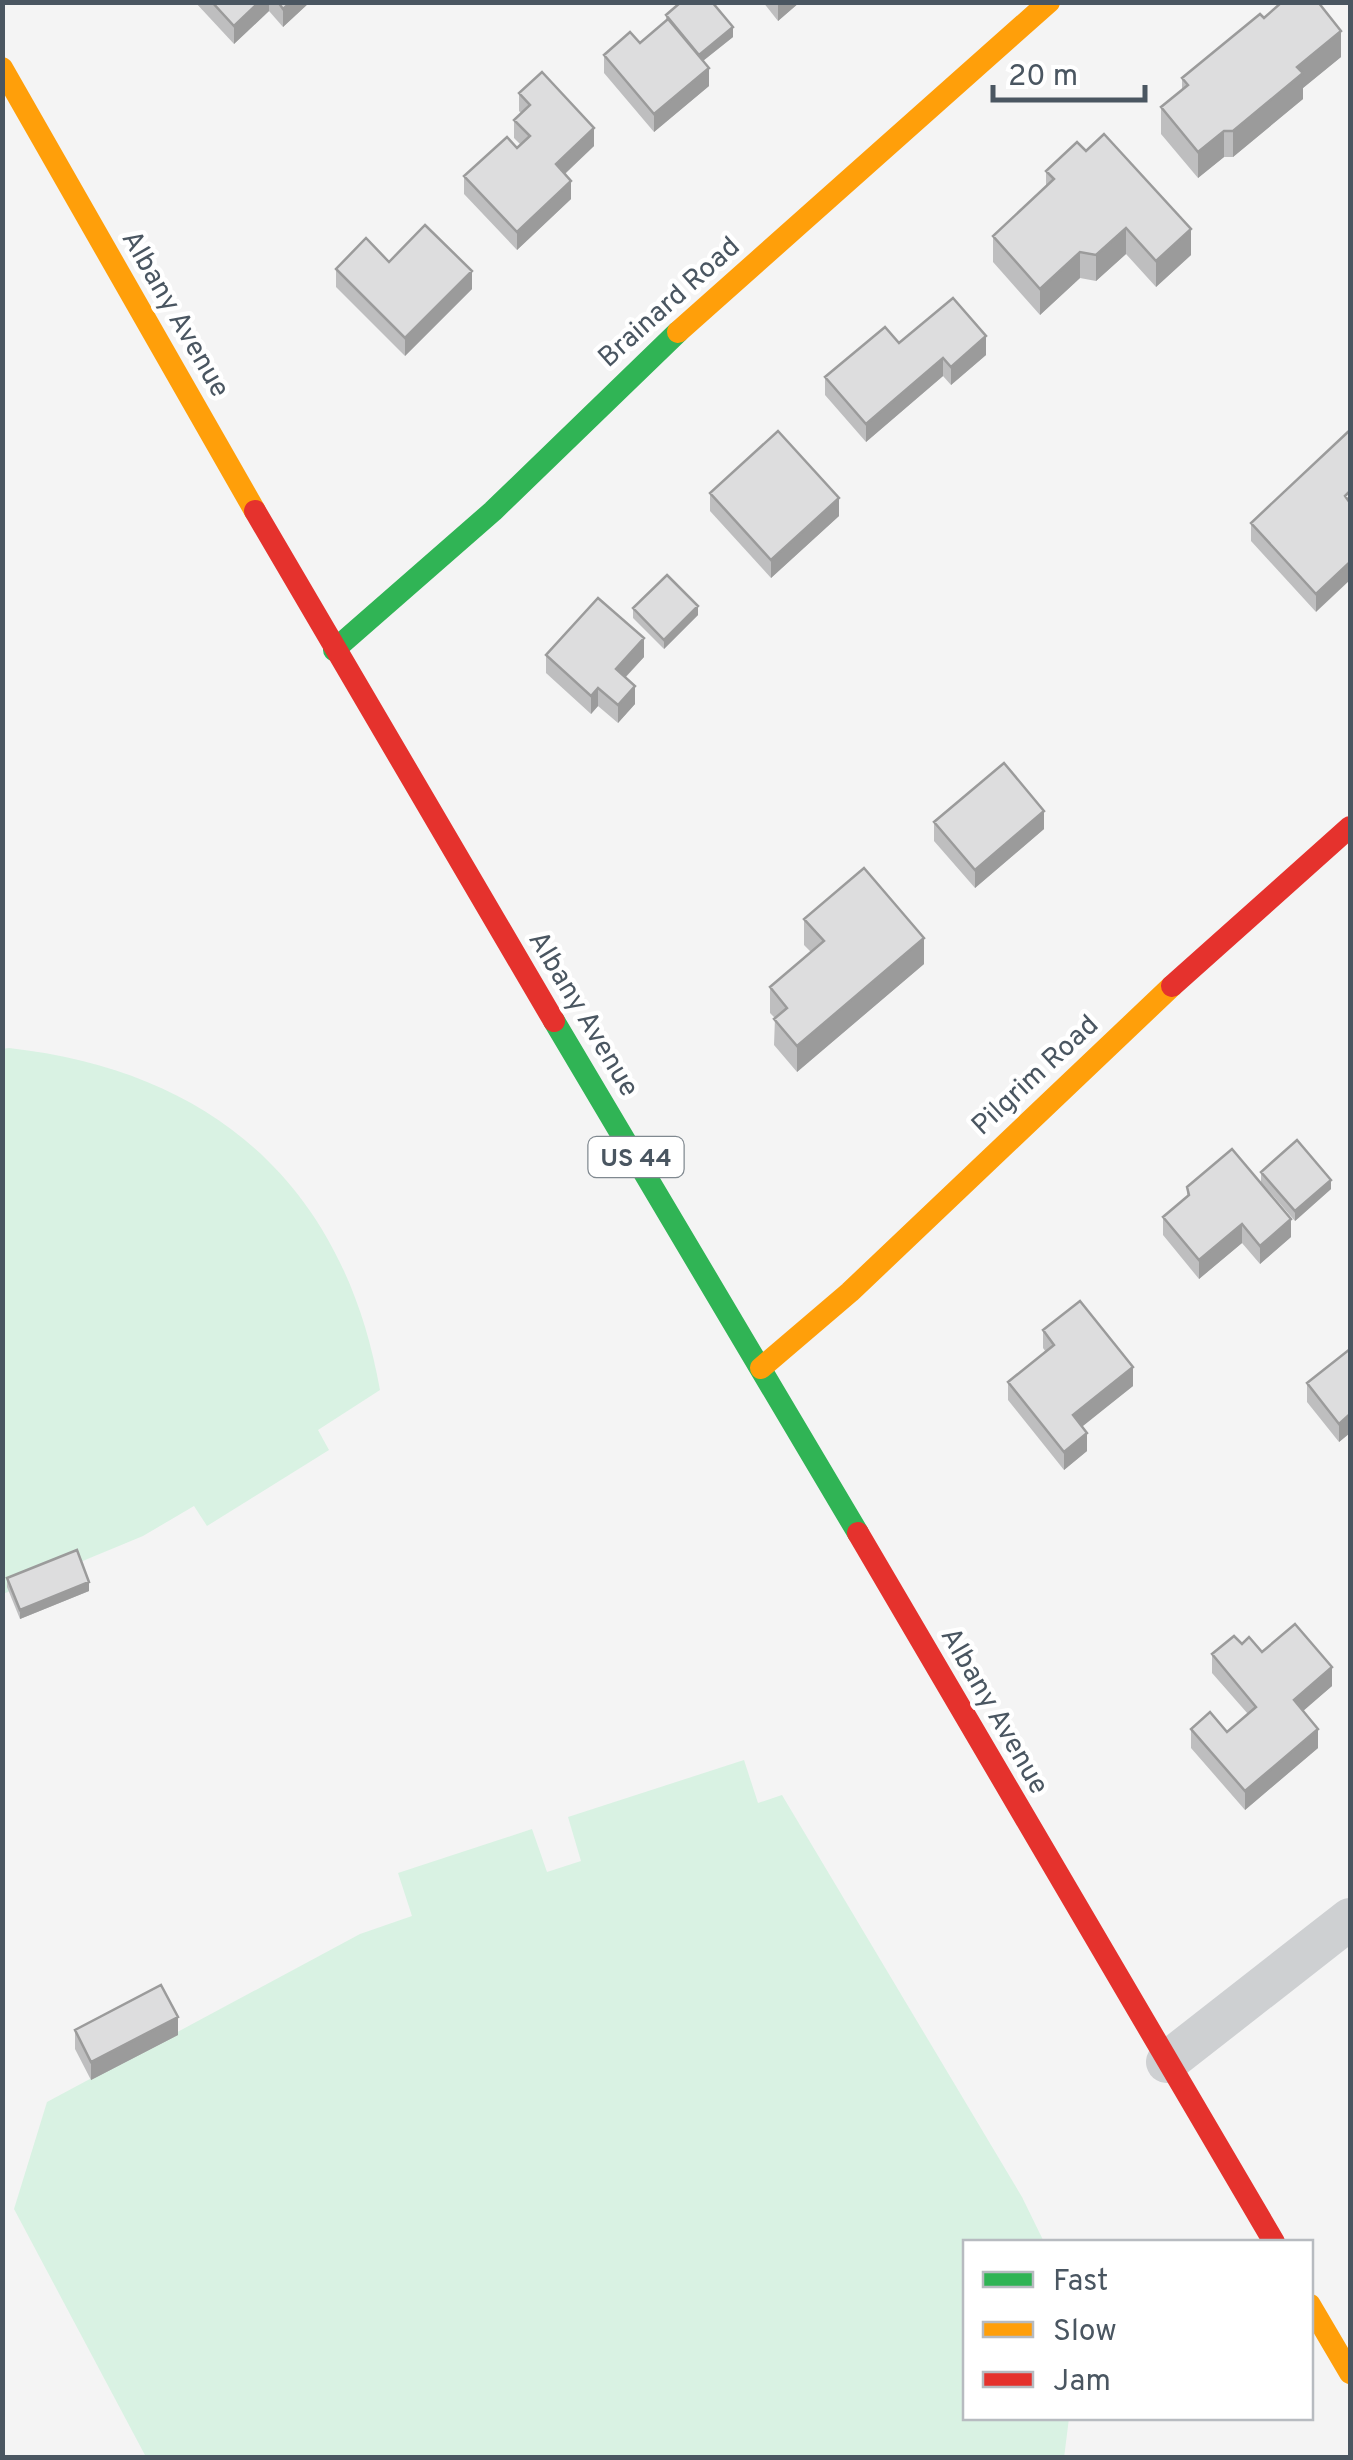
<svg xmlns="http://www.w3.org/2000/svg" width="1353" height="2460" font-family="Overpass,sans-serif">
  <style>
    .green { fill: #d9f2e3 }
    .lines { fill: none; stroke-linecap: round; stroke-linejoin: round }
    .street { stroke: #ced0d2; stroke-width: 42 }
    .fast { stroke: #30b455; stroke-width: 22 }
    .slow { stroke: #ff9f0a; stroke-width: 22 }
    .jam { stroke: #e5322d; stroke-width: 22 }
    .wall { fill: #bebebf }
    .shaded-wall { fill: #9b9b9b }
    .building { fill: #ddddde; stroke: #9b9b9b; stroke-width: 2.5 }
    .labels { text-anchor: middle; stroke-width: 9; stroke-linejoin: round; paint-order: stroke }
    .shield { fill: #fff; stroke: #808990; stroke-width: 2.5 }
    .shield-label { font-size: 25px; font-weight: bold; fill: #4a5661 }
    .street-label { font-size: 28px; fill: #4a5661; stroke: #fff }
  </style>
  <rect width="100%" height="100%" fill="#f4f4f4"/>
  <path class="green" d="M9,1048C214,1071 344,1186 380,1390L318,1430L329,1450L207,1526L194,1506L143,1536L3,1594L2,1049Z
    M744,1760L758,1803L782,1795L1022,2197L1044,2242H966V2418H1069L1064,2458L146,2457L14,2209L47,2102L360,1934L412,1916L398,1873L532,1829L547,1872L581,1861L568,1817Z"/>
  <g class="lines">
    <path class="street" d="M1167,2062L1350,1919"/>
    <path class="fast" d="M334,650L493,511L678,332
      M554,1021L858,1533"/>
    <path class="slow" d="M2,68L255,511
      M678,332L1049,2
      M761,1368L850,1292L1172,986
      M1310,2305L1350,2373"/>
    <path class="jam" d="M255,511L554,1021
      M1172,986L1350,827
      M858,1533L1274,2242"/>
  </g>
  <path class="wall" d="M195,2H310L283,27L269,11L234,44Z
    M763,2H800L778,21Z
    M666,15L733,37L703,61L709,86L654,132L604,73V55L640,43L666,21Z
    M1264,18L1341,57L1303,88V99L1233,157H1224L1198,178L1161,134V107L1182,90V78Z
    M519,93L594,146L565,174L571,199L517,250L464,194V176L521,145L514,138V120L521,113L519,111Z
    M1046,171L1191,255L1156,287L1126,254L1096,281L1080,278L1040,315L993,262V236L1046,186Z
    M389,262L472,289L405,356L336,287V269Z
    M899,343L986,355L951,385L943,376L866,442L825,395V377Z
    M1350,430L1316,612L1251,541V523Z
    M710,493L839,516L771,578L710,511Z
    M633,608L698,615L664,649L633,618Z
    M546,655L644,657L626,677L635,704L618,723L598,706L591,714L546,673Z
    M934,822L1044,829L975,888L934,841Z
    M804,919L924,964L797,1072L774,1045L775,1018L770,1013V987L811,952L804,945Z
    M1261,1172L1331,1189L1295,1221L1261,1182Z
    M1187,1187L1291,1237L1260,1264L1242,1243L1199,1279L1163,1235V1217L1187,1196Z
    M1043,1330L1133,1386L1082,1426L1087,1451L1064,1470L1008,1400V1382L1046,1352L1043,1348Z
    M1350,1349V1433L1339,1442L1307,1402V1383Z
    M7,1578L89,1591L20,1619L7,1587Z
    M1242,1644L1332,1686L1302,1711L1318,1748L1245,1810L1191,1748V1729L1227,1732L1248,1714L1212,1673V1654Z
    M75,2030L178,2035L91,2080L75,2049Z"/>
  <path class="shaded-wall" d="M259,2H269V11L234,44V26Z
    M291,2H310L283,27V9Z
    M800,2L778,21V3Z
    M733,27V37L699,64V55Z
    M1341,31V57L1303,88V99L1233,157V131L1297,67Z
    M709,68V86L654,132V114Z
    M594,128V146L556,182V164Z
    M1224,131V157L1198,178V152Z
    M571,181V199L517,250V232Z
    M1126,228V254L1096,281V255Z
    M1191,229V255L1156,287V261Z
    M1080,252V278L1040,315V289Z
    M472,271V289L405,356V338Z
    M986,336V355L951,385V367Z
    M943,358V376L866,442V424Z
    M839,498V516L771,578V560Z
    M1350,562V580L1316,612V594Z
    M698,606V615L664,649V640Z
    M644,638V657L616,687V669Z
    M635,686V704L618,723V705Z
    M598,688V706L591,714V696Z
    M1044,811V829L975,888V870Z
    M924,938V964L797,1072V1046Z
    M1331,1180V1189L1295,1221V1211Z
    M1291,1219V1237L1260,1264V1246Z
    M1242,1224V1243L1199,1279V1260Z
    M1133,1367V1386L1073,1434V1415Z
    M1350,1414V1433L1339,1442V1424Z
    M1087,1433V1451L1064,1470V1452Z
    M89,1582V1591L20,1619V1610Z
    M1332,1667V1686L1294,1719V1700Z
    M1318,1729V1748L1245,1810V1791Z
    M178,2017V2035L91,2080V2062Z"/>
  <path class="building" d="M212,2H259L234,26Z
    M278,2H291L283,9Z
    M681,2H712L733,27L699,55L666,15Z
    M1282,2H1318L1341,31L1297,67L1303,73L1233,131H1224L1198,152L1161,107L1188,85L1182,78L1260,14L1264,18Z
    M668,19L709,68L654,114L604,55L630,32L640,43Z
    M542,72L594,128L556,164L571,181L517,232L464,176L507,137L517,148L530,136L514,120L530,105L519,93Z
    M1104,134L1191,229L1156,261L1126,228L1096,255L1080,252L1040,289L993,236L1054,179L1046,171L1077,142L1086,151Z
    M425,225L472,271L405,338L336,269L366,238L389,262Z
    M953,298L986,336L951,367L943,358L866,424L825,377L885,327L899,343Z
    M1350,430V491L1345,496L1350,503V562L1316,594L1251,523Z
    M778,431L839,498L771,560L710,493Z
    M667,575L698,606L664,640L633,608Z
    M598,598L644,638L616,669L635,686L618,705L598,688L591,696L546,655Z
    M1004,763L1044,811L975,870L934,822Z
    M864,868L924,938L797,1046L774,1019L787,1008L770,987L824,941L804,919Z
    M1297,1140L1331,1180L1295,1211L1261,1172Z
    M1232,1149L1291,1219L1260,1246L1242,1224L1199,1260L1163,1217L1189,1195L1187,1187Z
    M1080,1301L1133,1367L1073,1415L1087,1433L1064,1452L1008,1382L1054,1345L1043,1330Z
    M1350,1349V1414L1339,1424L1307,1383Z
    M77,1550L89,1582L20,1610L7,1578Z
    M1295,1624L1332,1667L1294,1700L1318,1729L1245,1791L1191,1729L1210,1712L1227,1732L1256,1707L1212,1654L1234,1636L1242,1644L1249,1637L1262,1652Z
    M161,1985L178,2017L91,2062L75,2030Z"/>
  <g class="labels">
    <rect class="shield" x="588.5" y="1137" width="95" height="40" rx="8"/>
    <g class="shield-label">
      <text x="636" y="1166">US 44</text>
    </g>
    <g class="street-label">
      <text transform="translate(668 301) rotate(-42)" y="10">Brainard Road</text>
      <text transform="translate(177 313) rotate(60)" y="10">Albany Avenue</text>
      <text transform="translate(585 1013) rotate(59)" y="10">Albany Avenue</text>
      <text transform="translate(1034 1074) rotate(-43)" y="10">Pilgrim Road</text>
      <text transform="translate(996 1710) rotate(60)" y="10">Albany Avenue</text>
    </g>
  </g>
  <rect width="1353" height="2460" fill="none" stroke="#4a5661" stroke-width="10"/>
  <rect x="963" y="2240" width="350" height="180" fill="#ffffff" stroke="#b7bbc0" stroke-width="2.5"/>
  <rect x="983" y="2272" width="50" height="15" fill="#30b455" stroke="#b7bbc0" stroke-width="2.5"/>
  <text x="1053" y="2290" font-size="30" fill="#4a5661">Fast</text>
  <rect x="983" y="2322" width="50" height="15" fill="#ff9f0a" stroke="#b7bbc0" stroke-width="2.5"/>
  <text x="1053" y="2340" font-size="30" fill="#4a5661">Slow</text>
  <rect x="983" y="2372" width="50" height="15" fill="#e5322d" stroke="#b7bbc0" stroke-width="2.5"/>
  <text x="1053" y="2390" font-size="30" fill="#4a5661">Jam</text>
  <path d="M993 85v15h152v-15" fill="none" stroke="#4a5661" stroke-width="5"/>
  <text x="1008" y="85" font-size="30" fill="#4a5661" stroke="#ffffff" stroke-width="8" paint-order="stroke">20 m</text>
</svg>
